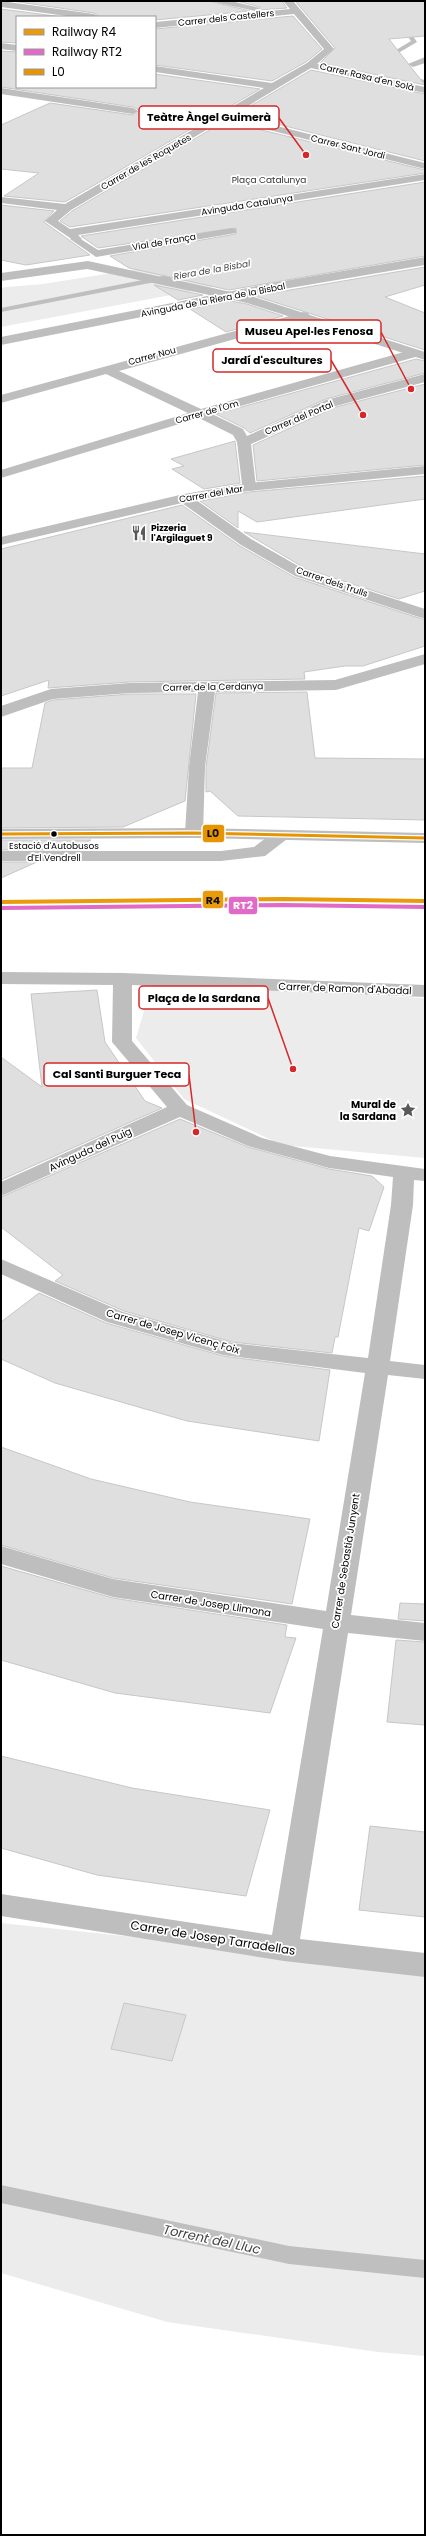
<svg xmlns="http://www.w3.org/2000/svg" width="426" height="2536" font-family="Poppins,sans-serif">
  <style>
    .green { fill: #ececec }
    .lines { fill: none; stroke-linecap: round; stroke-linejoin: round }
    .stream { fill: #bfbfbf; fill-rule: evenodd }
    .building { fill: #dfdfdf; stroke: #c7c7c7 }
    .service { fill: #bebebe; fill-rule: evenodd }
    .pedestrian { fill: #bebebe; fill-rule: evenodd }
    .minor { fill: #bebebe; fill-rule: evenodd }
    .tertiary { fill: #bebebe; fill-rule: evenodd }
    .bus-1-casing { stroke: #fff; stroke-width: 5.5 }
    .bus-1 { stroke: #e69400; stroke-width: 3 }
    .rail-1-casing { stroke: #fff; stroke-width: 6 }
    .rail-2-casing { stroke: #fff; stroke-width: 6 }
    .rail-1 { stroke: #ea9b0c; stroke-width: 4 }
    .rail-2 { stroke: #e16ac7; stroke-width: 4 }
    .bus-dot { fill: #000; stroke: #fff; stroke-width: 1.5 }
    .labels { text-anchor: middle; stroke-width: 3.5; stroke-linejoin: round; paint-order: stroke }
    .far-street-label { font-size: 9px; fill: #000; stroke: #fff }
    .far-park-label { font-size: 9px; fill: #333; stroke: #fff }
    .far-water-label { font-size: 9px; font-style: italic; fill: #444; stroke: #fff }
    .far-poi-label { font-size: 9px; font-weight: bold; fill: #000; stroke: #fff; text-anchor: start }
    .bus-label { font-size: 9px; fill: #000; stroke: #fff }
    .street-label { font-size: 10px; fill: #000; stroke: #fff }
    .poi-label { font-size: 10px; font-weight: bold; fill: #000; stroke: #fff; text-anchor: end }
    .near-street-label { font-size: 12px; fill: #000; stroke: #fff }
    .near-water-label { font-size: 13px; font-style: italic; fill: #444; stroke: #fff }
    .leader { fill: none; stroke: #d62828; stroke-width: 1.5 }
    .callout-dot { fill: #d62828; stroke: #fff; stroke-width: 1.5 }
    .callout { fill: #fff; stroke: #d62828; stroke-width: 1.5 }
    .callout-label { font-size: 11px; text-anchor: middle; font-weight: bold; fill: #000 }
    .line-badge { stroke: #fff; stroke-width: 1.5 }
    .badge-label { font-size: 11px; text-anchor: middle; font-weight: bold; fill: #fff }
    .pale-badge-label { font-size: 11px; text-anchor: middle; font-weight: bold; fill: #111 }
  </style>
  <rect width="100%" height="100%" fill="#fff"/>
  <path class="green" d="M331,265L1,327V288L6,287L43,284L137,269Z
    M152,984L425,998V1158L282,1145L184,1099L136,1038Z
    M1,1923L425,1968V2356L378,2352L167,2322L1,2273Z"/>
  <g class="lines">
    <path class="stream" d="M383,1H389L417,42L383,62L381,59L411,41Z
      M401,75L425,80V84L401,77Z
      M188,271H191V275L1,312V308Z
      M1,2185L289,2246L425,2260V2278L289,2264L1,2203Z"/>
  </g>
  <path class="building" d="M12,1H209L250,11L155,20V17H100L94,13Z
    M237,1H282L287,8L259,10L260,7Z
    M295,1H425V36L389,39L425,85L320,63L335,48Z
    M1,9L63,17H17V43L1,42Z
    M293,16L322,49L306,62L272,81L155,65V29Z
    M1,51L17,52V87H155V74L260,89L65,202L4,196L39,173L1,169V125L50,103L133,115L139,110L133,107L1,87Z
    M311,70L425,94V161L237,114Z
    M225,121L425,170V173L70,227L60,221L72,211Z
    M425,182V256L229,290L129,268L110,256L236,234V228L98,248L81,236Z
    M1,205L54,211L44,222L90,255L26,265L1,260Z
    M425,267V285L385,297L425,313V350L255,296Z
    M154,285L203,295L178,300Z
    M230,301L247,304L283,316L226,332L190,309Z
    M416,359L425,361V373L326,399L250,433L244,428L216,414Z
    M425,384V465L257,481L253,445L336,407Z
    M235,441L240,483L204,489L172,469L184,466L171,459Z
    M425,476V499L257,522L238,511V528L200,501L249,492Z
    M182,505L240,546L294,577L425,620V646L363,666H345L304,672L305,679L130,682L48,688L49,680L1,696V549Z
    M244,532L425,554V591L399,599L306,569Z
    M307,692L315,758L425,759V820L238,816L210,791L206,792V767L216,693Z
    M130,694H196L185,801L123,827L1,828V768H32L45,703L53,700Z
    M1,840H91L69,850H1Z
    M1,862H37L1,878Z
    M97,990L105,1042L145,1101L162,1108L1,1180V1057L42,1087L31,994Z
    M180,1119L248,1147L329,1169L372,1176L384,1187L369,1231L359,1228L338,1337H335L332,1353L232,1342L124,1311L55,1281L63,1275L1,1227V1197Z
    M39,1293L106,1323L223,1356L330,1370L319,1441L187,1421L55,1383L1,1359V1322Z
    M1,1447L91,1479L190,1502L310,1519L292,1604L113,1578L1,1545Z
    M1,1566L113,1598L287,1625L285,1637L296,1638L270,1713L115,1693L1,1660Z
    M400,1603L425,1604V1621L398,1619Z
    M396,1640L425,1642V1725L387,1722Z
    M1,1756L132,1788L270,1810L246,1896L97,1875L1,1848Z
    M370,1826L425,1832V1917L359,1910Z
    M124,2003L186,2015L172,2061L111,2049Z"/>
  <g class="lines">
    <path class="service" d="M425,57V63L413,67L408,64Z
      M281,830L287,831L290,835L287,839L265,856L221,861H1V851H221L254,847L275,831Z"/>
    <path class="pedestrian" d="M232,228L236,229V233L96,257L70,239L76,236L98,250Z
      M88,261L254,297L425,352V360L247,303L87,269L1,281V273Z
      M425,466V474L249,491L242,487L249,483Z"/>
    <path class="minor" d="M1,1L94,14L99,17H74L1,7Z
      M210,1H231L260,8L255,11Z
      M283,1H293L334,49L317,64L425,87V93L311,68L233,115L425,163V169L225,119L71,210L58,221L70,229L425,174V180L78,235L82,239L76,242L45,221L57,210L1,203V197L65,204L264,88L155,72V66L272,83L307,63L324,49L294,14L155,28V22L290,9Z
      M1,43L17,45V51L1,49Z
      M1,88L133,108L138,111L133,114L1,94Z
      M425,257V265L272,291L1,345V337L272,283Z
      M304,312L308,313L310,316L308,319L119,371L201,409L411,350H419L421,353L419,356L212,414L243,429L247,436L326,400L425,374V382L336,406L251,444L256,487L254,490L196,500L251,539L305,570L425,609V619L295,576L241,545L182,503L1,545V537L184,494L242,484L237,442L233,435L199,418L1,478V470L188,413L106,374L1,403V395Z
      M425,654V664L336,690L215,692L205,767L203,833L200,837H188L185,833L189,767L198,692L130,693L53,699L1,717V706L51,689L130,683L335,680Z
      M1,972L123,973L425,985V997L132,985V1041L187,1105L262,1138L330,1156L425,1169V1181L414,1180L413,1205L390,1361L425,1365V1379L388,1375L351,1615L425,1623V1641L348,1633L300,1939L425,1953V1977L284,1961L1,1916V1894L272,1935L323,1629L113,1597L1,1564V1546L113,1579L326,1611L365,1373L223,1355L107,1322L1,1274V1259L123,1312L232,1343L368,1358L391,1205L393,1177L329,1168L248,1146L180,1117L1,1196V1182L167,1107L112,1042L113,985L1,984Z"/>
    <path class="tertiary" d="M194,828L425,833V843L194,838L1,839V829Z"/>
    <g class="bus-1-casing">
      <path id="bus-1" d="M1,834L194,833L425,838"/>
    </g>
    <use href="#bus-1" class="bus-1"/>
    <g class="rail-1-casing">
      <path id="rail-1" d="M1,902L283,899L425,901"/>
    </g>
    <g class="rail-2-casing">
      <path id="rail-2" d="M1,908L283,905L425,907"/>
    </g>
    <use href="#rail-1" class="rail-1"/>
    <use href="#rail-2" class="rail-2"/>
  </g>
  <defs>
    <g id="restaurant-bare" transform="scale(1.2)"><path d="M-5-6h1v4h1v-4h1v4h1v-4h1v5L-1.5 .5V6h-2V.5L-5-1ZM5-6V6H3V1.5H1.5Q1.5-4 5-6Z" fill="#595959" stroke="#fff" stroke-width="2.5" paint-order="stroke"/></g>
    <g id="sight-bare" transform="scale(1.2)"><path d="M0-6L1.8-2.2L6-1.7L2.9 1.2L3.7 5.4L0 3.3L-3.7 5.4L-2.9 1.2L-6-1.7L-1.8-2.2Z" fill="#595959" stroke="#fff" stroke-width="2.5" paint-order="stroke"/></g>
  </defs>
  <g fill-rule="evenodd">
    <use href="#restaurant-bare" x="139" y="533"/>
    <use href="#sight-bare" x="408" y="1110"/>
  </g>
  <circle class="bus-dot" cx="54" cy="834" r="3.5"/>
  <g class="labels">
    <g class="far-street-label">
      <text transform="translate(226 18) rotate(-6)" y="3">Carrer dels Castellers</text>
      <text transform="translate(367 77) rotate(13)" y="3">Carrer Rasa d'en Solà</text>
      <text transform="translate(348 147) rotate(14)" y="3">Carrer Sant Jordi</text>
      <text transform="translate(146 162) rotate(-30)" y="3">Carrer de les Roquetes</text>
      <text transform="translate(247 205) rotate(-9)" y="3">Avinguda Catalunya</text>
      <text transform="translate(164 242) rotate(-10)" y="3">Vial de França</text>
      <text transform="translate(213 300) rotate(-11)" y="3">Avinguda de la Riera de la Bisbal</text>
      <text transform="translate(152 356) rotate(-15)" y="3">Carrer Nou</text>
      <text transform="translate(207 412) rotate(-16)" y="3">Carrer de l'Om</text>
      <text transform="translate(299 418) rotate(-23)" y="3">Carrer del Portal</text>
      <text transform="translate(211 494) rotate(-10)" y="3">Carrer del Mar</text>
      <text transform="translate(332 582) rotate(19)" y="3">Carrer dels Trulls</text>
      <text transform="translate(213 687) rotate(-1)" y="3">Carrer de la Cerdanya</text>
    </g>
    <g class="far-park-label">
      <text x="269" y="183">Plaça Catalunya</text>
    </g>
    <g class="far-water-label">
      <text transform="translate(212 270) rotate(-10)" y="3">Riera de la Bisbal</text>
    </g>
    <g class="far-poi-label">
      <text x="151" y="531">Pizzeria<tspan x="151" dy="10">l'Argilaguet 9</tspan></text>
    </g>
    <g class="bus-label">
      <text x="54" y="849">Estació d'Autobusos<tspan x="54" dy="12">d'El Vendrell</tspan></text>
    </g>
    <g class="street-label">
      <text transform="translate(345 988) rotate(2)" y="4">Carrer de Ramon d'Abadal</text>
      <text transform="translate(90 1149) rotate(-25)" y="4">Avinguda del Puig</text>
      <text transform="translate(173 1331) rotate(16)" y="4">Carrer de Josep Vicenç Foix</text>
      <text transform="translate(345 1561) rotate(-81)" y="4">Carrer de Sebastià Junyent</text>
      <text transform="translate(211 1603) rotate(9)" y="4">Carrer de Josep Llimona</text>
    </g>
    <g class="poi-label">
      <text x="396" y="1108">Mural de<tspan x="396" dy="12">la Sardana</tspan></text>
    </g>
    <g class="near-street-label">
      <text transform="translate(213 1938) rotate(9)" y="4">Carrer de Josep Tarradellas</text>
    </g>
    <g class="near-water-label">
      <text transform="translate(212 2239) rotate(12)" y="5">Torrent del Lluc</text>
    </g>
  </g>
  <path class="leader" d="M306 155L279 118M411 389L381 332M363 415L331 360M293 1069L268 998M196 1132L189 1075"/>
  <g class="callout-dot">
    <circle cx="306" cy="155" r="4"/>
    <circle cx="411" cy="389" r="4"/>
    <circle cx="363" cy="415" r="4"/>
    <circle cx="293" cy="1069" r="4"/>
    <circle cx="196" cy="1132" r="4"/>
  </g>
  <g class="callout">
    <rect x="139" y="106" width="140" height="23" rx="4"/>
    <rect x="237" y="320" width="144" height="23" rx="4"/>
    <rect x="213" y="349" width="118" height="23" rx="4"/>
    <rect x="139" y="986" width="129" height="23" rx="4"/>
    <rect x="44" y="1063" width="145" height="23" rx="4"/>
  </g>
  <g class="callout-label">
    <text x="209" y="121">Teàtre Àngel Guimerà</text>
    <text x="309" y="335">Museu Apel·les Fenosa</text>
    <text x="272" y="364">Jardí d'escultures</text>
    <text x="204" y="1002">Plaça de la Sardana</text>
    <text x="117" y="1078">Cal Santi Burguer Teca</text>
  </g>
  <g class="line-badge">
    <rect x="202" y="824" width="23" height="19" rx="4" fill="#e69400"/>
    <rect x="202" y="890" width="22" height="19" rx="4" fill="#ea9b0c"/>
    <rect x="228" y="896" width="30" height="19" rx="4" fill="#e16ac7"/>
  </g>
  <g class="badge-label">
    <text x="243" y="909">RT2</text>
  </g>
  <g class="pale-badge-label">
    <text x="213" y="837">L0</text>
    <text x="213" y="904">R4</text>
  </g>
  <rect width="426" height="2536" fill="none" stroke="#000000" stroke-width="4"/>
  <rect x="16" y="16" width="140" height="72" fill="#ffffff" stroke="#999999"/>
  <rect x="24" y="29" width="20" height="6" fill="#ea9b0c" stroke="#999999"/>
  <text x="52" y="36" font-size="12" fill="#000000">Railway R4</text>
  <rect x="24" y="49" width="20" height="6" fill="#e16ac7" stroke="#999999"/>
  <text x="52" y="56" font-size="12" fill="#000000">Railway RT2</text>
  <rect x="24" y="69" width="20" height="6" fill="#e69400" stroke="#999999"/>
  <text x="52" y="76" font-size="12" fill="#000000">L0</text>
</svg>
